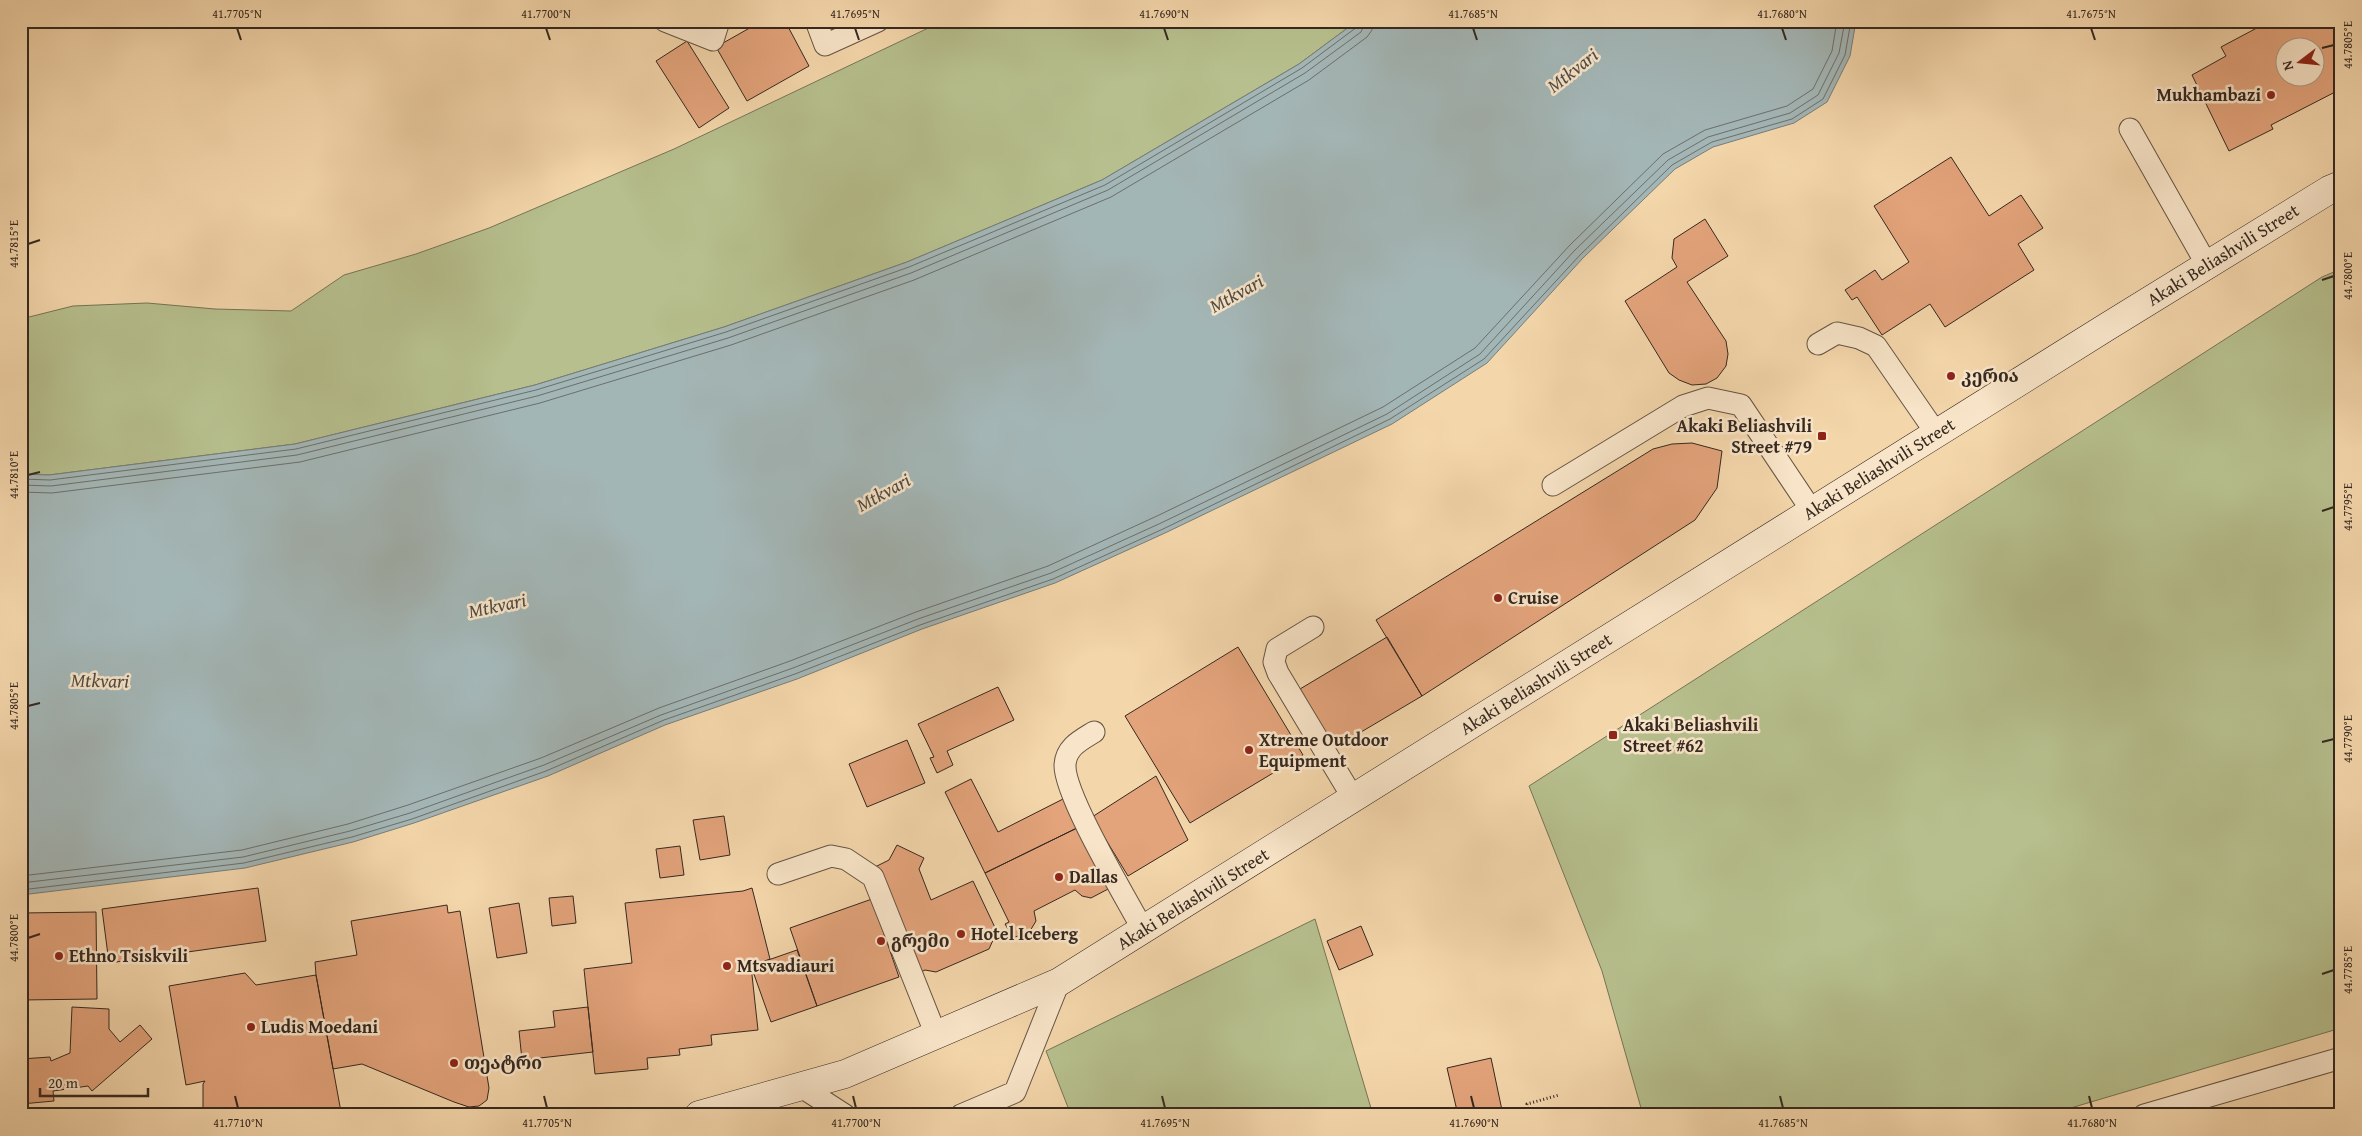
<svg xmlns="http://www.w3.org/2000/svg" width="2362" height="1136" font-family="'Gentium Book Plus','Noto Serif Georgian',serif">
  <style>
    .green { fill: #b6bf8d; stroke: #767456 }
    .water { fill: #a3b6b6; stroke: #777d7a }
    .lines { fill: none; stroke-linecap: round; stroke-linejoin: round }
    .shore { stroke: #6c6f6b; stroke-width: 1 }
    .building { fill: #e3a37b; stroke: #352820; fill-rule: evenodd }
    .lane-casing { stroke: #655443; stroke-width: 23 }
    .secondary-casing { stroke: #352820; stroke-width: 29 }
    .path { stroke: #352820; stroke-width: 3; stroke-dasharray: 1 2.5; stroke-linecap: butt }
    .lane { stroke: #f8e4c8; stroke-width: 21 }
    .secondary { stroke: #f8e4c8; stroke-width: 28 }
    .ticks { fill: none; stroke: #352820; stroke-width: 2 }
    .poi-dot { fill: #8f2418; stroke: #f8e4c8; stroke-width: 2 }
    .labels { text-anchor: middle; stroke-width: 5; stroke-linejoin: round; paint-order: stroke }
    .poi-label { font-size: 18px; font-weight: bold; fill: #352820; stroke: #f8e4c8; text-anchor: start }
    .street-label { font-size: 18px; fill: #352820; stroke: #f8e4c8 }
    .water-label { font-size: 19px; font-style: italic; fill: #504c46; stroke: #f8e4c8 }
    .neatline { fill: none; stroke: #352820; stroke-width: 2 }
    .ticks-label { font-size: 12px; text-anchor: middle; fill: #352820 }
  </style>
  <rect width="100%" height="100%" fill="#f4d6ab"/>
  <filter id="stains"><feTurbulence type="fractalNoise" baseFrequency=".004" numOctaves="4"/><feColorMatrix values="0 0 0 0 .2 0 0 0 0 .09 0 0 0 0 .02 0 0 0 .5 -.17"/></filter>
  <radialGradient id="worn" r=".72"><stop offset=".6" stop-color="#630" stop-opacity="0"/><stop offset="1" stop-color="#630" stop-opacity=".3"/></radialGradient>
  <path class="green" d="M943,21H1357L1299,64L1102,180L907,262L724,327L535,385L295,444L49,475L21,474V319L73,306L147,303L215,309L291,311L344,275L416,254L489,228L674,149Z
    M2341,269V1028L2047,1115H1643L1602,971L1529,786L2322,277Z
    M1315,919L1373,1115H1071L1046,1051Z"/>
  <path class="water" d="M1357,21H1856L1850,56L1827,102L1794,123L1713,147L1675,169L1583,258L1487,363L1392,424L1165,533L1055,583L922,629L797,679L665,725L548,776L414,823L353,842L245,868L21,895V474L49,475L295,444L535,385L724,327L907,262L1102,180L1299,64Z"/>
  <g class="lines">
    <path class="shore" d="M21,479L50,480L296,449L536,390L726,332L909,267L1105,185L1302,68L1357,27L1359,21
      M21,485L51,486L297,455L537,396L728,338L911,273L1108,190L1305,73L1361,32L1366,21
      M21,492L52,493L300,462L540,403L731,345L914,280L1111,197L1309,80L1367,37L1372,30L1373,21
      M21,876L242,850L348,824L408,805L541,758L659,708L790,661L916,612L1048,566L1157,516L1383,407L1475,348L1570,245L1663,154L1705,130L1787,106L1813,89L1832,51L1837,21
      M21,883L243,857L350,831L410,813L544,765L661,715L793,668L918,619L1051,573L1161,523L1387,414L1480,354L1575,250L1668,160L1708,137L1790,113L1818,95L1839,53L1845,21
      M21,890L244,863L352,837L412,819L546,771L664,720L795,674L920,625L1053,579L1163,529L1390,419L1484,359L1580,255L1672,165L1712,142L1792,119L1823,99L1845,55L1851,21"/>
  </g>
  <path class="building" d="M762,21H785L809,66L747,101L716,47Z
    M2168,21H2184L2174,29Z
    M2270,21H2341V89L2271,125L2273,129L2229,151L2192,75L2226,56L2221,47ZM2284,48H2314V78H2284Z
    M687,41L729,108L699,128L656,61Z
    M1951,157L1989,216L2021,195L2043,228L2018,244L2034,270L1945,327L1930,304L1882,335L1857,297L1852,300L1845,290L1875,270L1882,280L1909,262L1874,206Z
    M1705,219L1728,256L1687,282L1726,341L1728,354L1726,366L1717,378L1706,384L1692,385L1679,380L1669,373L1625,301L1677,267L1672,258L1674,239Z
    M1692,443L1722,451L1717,488L1695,520L1422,696L1376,620L1653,449L1672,444Z
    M1387,637L1422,696L1334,748L1300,689Z
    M1238,647L1303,755L1190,823L1125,716Z
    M998,687L1014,720L947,751L953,765L937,773L930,758L934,757L918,724Z
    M907,740L925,783L867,807L849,764Z
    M1156,776L1188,840L1128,876L1092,817Z
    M971,779L998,832L1065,798L1079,827L985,873L945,792Z
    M724,816L730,855L700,860L693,820Z
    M1079,827L1110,888L1091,898L1082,896L1075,890L1034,911L1036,921L1030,931L1013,938L1005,924L1009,922L985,873Z
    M897,845L924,858L919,869L931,900L973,881L999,936L994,938L989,949L936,972L925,970L917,974L875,867L889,860Z
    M680,846L684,875L660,878L656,849Z
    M258,888L266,941L109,963L102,909Z
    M752,888L770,959L751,966L758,1030L711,1035L712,1045L679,1049L680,1055L647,1058L648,1069L595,1074L584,969L632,963L625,903L743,891Z
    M573,896L576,923L552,926L549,898Z
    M872,899L899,977L817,1006L790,928Z
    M519,903L527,953L497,958L489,908Z
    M447,905L448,913L460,911L489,1088L487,1100L479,1106L469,1107L454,1102L362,1064L333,1069L316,975L315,962L357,955L351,921Z
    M96,912L97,999L21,1000V913Z
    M1361,926L1373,955L1339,970L1327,941Z
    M797,950L817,1006L771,1022L751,966Z
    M245,973L256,985L316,975L341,1112L328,1115H206L203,1110V1084L205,1081L186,1085L169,986Z
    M72,1007L109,1009V1029L120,1042L140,1025L152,1039L92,1091L88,1086L53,1091L54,1101L21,1104V1059L50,1057L51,1061L70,1053Z
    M588,1007L593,1052L522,1060L519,1031L555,1027L553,1011Z
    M1491,1058L1503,1115H1458L1447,1068Z"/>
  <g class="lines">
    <g class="lane-casing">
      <path id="lane" d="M665,21L713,40L719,21
        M816,21L825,45L878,21
        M2130,129L2207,265
        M1818,344L1837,333L1859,338L1876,346L1936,433
        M1553,485L1683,406L1708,398L1741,405L1812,511
        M1313,627L1277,649L1274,662L1278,673L1353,798
        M1094,732C1081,740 1066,747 1065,765C1064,795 1126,898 1143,930
        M778,874L831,856L846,859L873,877L936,1035
        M800,1086L845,1115
        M961,1115L1015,1092L1059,982
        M2144,1115L2341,1058"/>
    </g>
    <g class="secondary-casing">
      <path id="secondary" d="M699,1115L845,1074L1059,982L2105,328L2329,190L2341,185"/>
    </g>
    <path class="path" d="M1529,1115L1527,1104L1559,1095"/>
    <use href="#lane" class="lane"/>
    <use href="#secondary" class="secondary"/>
  </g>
  <path class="ticks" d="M237,28L241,40M546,28L550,40M855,28L859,40M1164,28L1168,40M1473,28L1477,40M1782,28L1786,40M2091,28L2095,40M2322,48L2334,45M28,244L40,240M2322,280L2334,276M28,475L40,472M2322,511L2334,507M28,706L40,703M2322,742L2334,739M28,938L40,934M2322,974L2334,970M235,1096L238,1108M544,1096L547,1108M853,1096L856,1108M1162,1096L1165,1108M1471,1096L1474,1108M1780,1096L1783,1108M2089,1096L2092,1108"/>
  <g class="poi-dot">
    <circle cx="2271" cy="95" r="5"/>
    <circle cx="1951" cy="376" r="5"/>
    <rect x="1817" y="431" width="10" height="10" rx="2.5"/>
    <circle cx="1498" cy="598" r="5"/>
    <rect x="1608" y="730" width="10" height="10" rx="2.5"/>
    <circle cx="1249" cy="750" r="5"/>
    <circle cx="1059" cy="877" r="5"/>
    <circle cx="961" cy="934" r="5"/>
    <circle cx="881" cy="941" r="5"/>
    <circle cx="59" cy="956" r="5"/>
    <circle cx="727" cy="966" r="5"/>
    <circle cx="251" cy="1027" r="5"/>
    <circle cx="454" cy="1063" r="5"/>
  </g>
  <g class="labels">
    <g class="poi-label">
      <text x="2261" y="101" text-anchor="end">Mukhambazi</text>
      <text x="1961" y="382">კერია</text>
      <text x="1812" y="432" text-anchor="end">Akaki Beliashvili<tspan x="1812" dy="21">Street #79</tspan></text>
      <text x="1508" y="604">Cruise</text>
      <text x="1623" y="731">Akaki Beliashvili<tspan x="1623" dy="21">Street #62</tspan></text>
      <text x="1259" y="746">Xtreme Outdoor<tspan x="1259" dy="21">Equipment</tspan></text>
      <text x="1069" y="883">Dallas</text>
      <text x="971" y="940">Hotel Iceberg</text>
      <text x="891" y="947">გრემი</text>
      <text x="69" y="962">Ethno Tsiskvili</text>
      <text x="737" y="972">Mtsvadiauri</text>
      <text x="261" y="1033">Ludis Moedani</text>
      <text x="464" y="1069">თეატრი</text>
    </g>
    <g class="street-label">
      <text transform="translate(2223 255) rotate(-32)" y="6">Akaki Beliashvili Street</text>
      <text transform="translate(1879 469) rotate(-32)" y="6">Akaki Beliashvili Street</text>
      <text transform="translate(1536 684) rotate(-32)" y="6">Akaki Beliashvili Street</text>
      <text transform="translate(1193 899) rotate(-32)" y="6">Akaki Beliashvili Street</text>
    </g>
    <g class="water-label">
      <text transform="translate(1572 70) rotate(-38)" y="7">Mtkvari</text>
      <text transform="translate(1236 293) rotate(-29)" y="7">Mtkvari</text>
      <text transform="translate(883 492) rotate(-29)" y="7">Mtkvari</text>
      <text transform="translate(497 605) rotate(-12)" y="7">Mtkvari</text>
      <text transform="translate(100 680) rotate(1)" y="7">Mtkvari</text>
    </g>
  </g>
  <rect width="2362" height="1136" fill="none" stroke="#f4d6ab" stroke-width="55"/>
  <g transform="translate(2300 62) rotate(254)"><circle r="24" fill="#f8e4c8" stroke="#aa9985"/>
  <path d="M0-4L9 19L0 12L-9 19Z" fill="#8f2418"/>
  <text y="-8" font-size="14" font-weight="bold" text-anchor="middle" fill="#352820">N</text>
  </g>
  <path d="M40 1088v8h108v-8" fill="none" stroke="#352820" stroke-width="2.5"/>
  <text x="48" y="1088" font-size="15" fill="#352820" stroke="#f8e4c8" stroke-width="4" paint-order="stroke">20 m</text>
  <rect x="28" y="28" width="2306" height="1080" class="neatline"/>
  <g class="ticks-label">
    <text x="237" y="18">41.7705°N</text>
    <text x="546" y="18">41.7700°N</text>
    <text x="855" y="18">41.7695°N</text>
    <text x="1164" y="18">41.7690°N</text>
    <text x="1473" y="18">41.7685°N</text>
    <text x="1782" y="18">41.7680°N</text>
    <text x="2091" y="18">41.7675°N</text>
    <text transform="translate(2348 45) rotate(-90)" y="4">44.7805°E</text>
    <text transform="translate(14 244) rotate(-90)" y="4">44.7815°E</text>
    <text transform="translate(2348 276) rotate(-90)" y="4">44.7800°E</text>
    <text transform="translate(14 475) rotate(-90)" y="4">44.7810°E</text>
    <text transform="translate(2348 507) rotate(-90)" y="4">44.7795°E</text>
    <text transform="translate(14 706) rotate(-90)" y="4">44.7805°E</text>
    <text transform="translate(2348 739) rotate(-90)" y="4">44.7790°E</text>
    <text transform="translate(14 938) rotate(-90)" y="4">44.7800°E</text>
    <text transform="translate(2348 970) rotate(-90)" y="4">44.7785°E</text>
    <text x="238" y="1127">41.7710°N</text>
    <text x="547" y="1127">41.7705°N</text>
    <text x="856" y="1127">41.7700°N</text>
    <text x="1165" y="1127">41.7695°N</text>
    <text x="1474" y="1127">41.7690°N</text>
    <text x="1783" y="1127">41.7685°N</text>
    <text x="2092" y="1127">41.7680°N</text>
  </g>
  <rect width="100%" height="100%" filter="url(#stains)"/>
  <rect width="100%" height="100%" fill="url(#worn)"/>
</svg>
